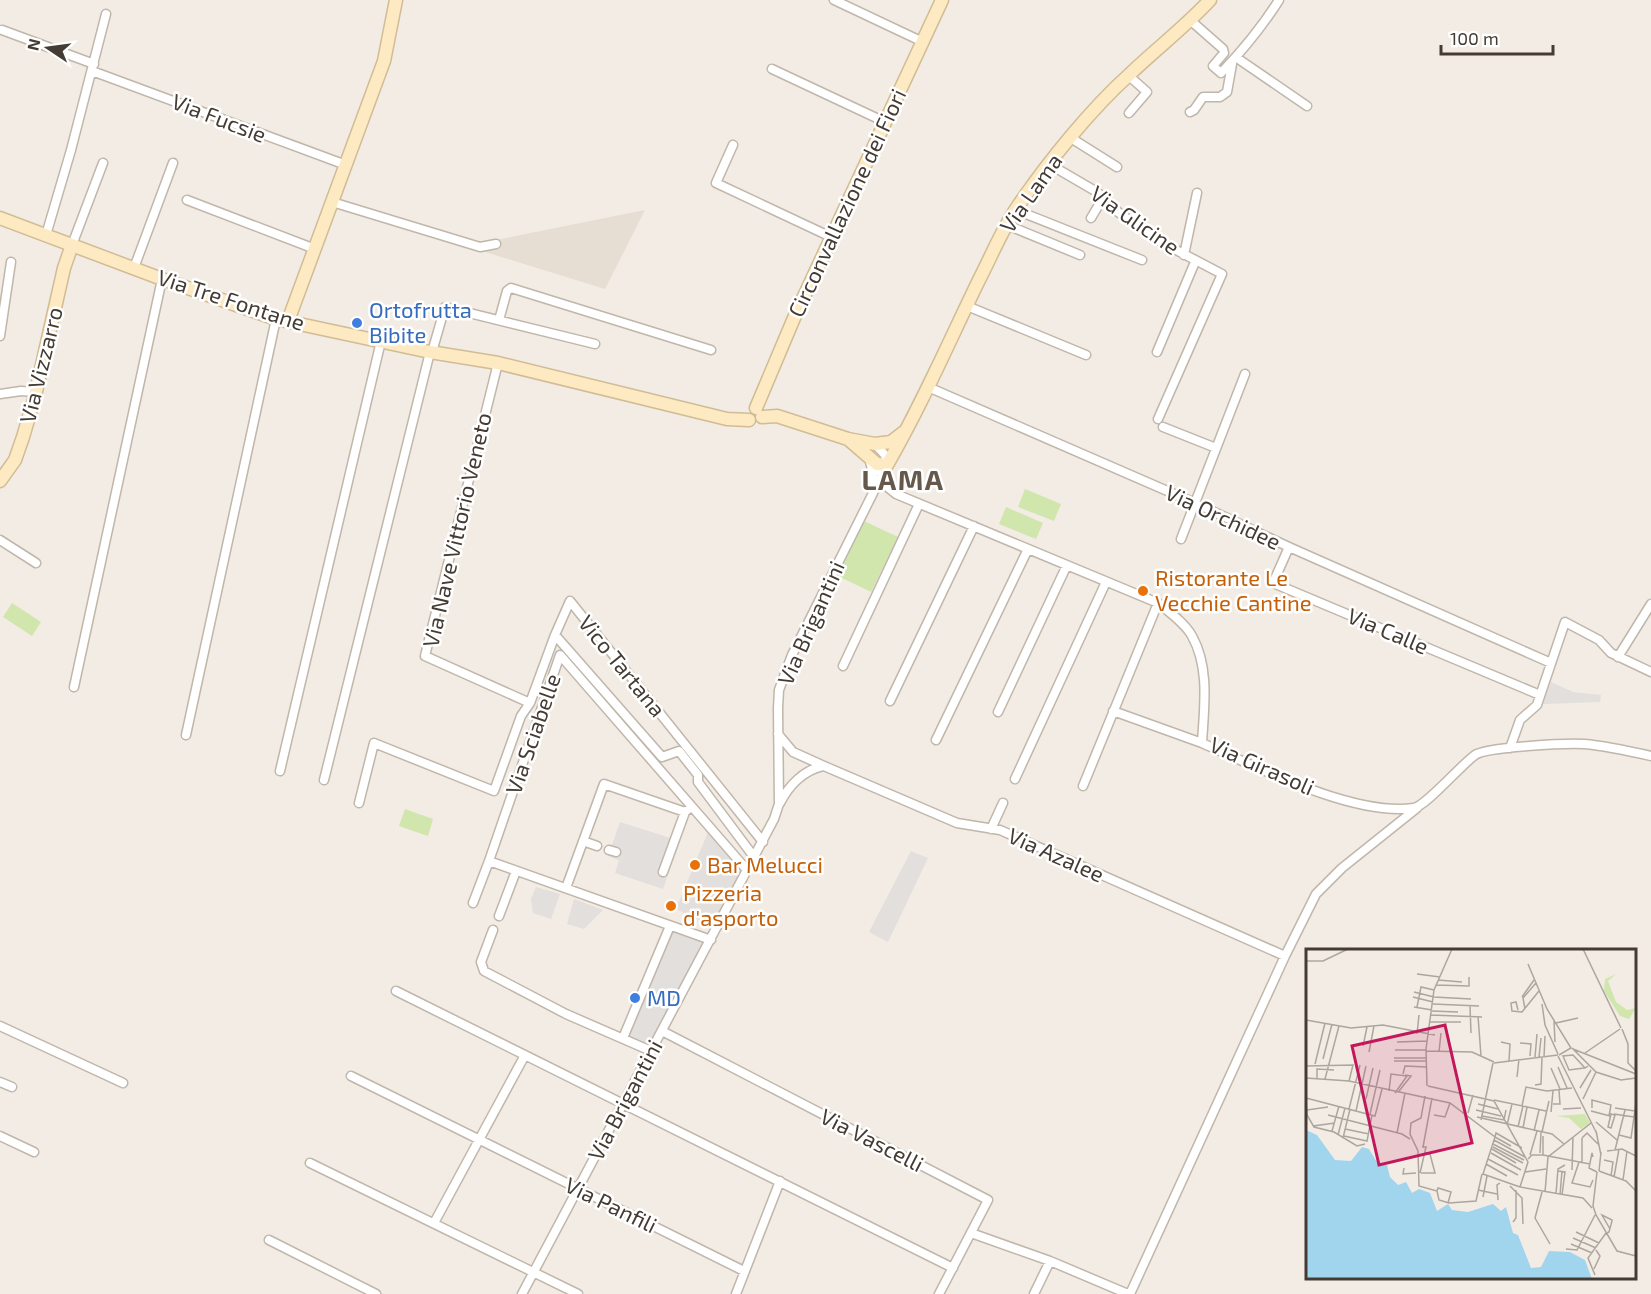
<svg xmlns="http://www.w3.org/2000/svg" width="1651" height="1294" font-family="'Exo 2',sans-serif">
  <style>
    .residential { fill: #e6ded2 }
    .green { fill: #d1e6ad }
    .parking { fill: #e2dfdc }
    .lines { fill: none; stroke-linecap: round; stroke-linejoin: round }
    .street-casing { stroke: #c0b6aa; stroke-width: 11 }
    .secondary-casing { stroke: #d1bc95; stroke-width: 15 }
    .street { stroke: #fff; stroke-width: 8 }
    .secondary { stroke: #fdeac2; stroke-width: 12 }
    .shop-dot { fill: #3f7fe0; stroke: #fff; stroke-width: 2 }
    .food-dot { fill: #e8710a; stroke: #fff; stroke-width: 2 }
    .labels { text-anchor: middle; stroke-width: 5; stroke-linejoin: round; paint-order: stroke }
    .street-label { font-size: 22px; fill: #443c34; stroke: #fff }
    .shop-label { font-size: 22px; fill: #366cbe; stroke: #fff; text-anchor: start }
    .food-label { font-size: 22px; fill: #c56008; stroke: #fff; text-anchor: start }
    .district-label { font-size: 28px; font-weight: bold; letter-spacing: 1.5px; fill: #66594c; stroke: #fff }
    .inset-road { fill: none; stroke: #aca69e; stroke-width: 1.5 }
    .view { fill: #c2185b; fill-opacity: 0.15; stroke: #c2185b; stroke-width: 3 }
    .inset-edge { fill: none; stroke: #443c34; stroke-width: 3 }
  </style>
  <rect width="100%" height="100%" fill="#f2ece4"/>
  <path class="residential" d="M645,210L605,289L485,252L497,246L496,240Z"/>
  <path class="green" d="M1025,489L1061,504L1054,521L1018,507Z
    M1006,507L1043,523L1036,539L999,524Z
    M864,521L898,537L871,592L838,576Z
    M12,603L41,622L32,636L3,617Z
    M405,809L433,819L428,836L399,826Z"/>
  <path class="parking" d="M1551,682L1573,692L1601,695L1600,702L1543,704Z
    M620,822L680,841L663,889L615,873L619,860L608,856Z
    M708,832L744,870L713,927L676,909Z
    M911,851L928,858L888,942L869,932Z
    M536,887L560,894L551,919L533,913L531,899Z
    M574,899L603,910L584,929L567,924Z
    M670,926L711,940L651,1051L623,1038Z"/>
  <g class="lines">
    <g class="street-casing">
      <path id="street" d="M834,0L923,42
        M1190,20L1223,49L1224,53L1213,66L1221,73C1243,50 1262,27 1279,0
        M2,30L94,64
        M1237,58L1307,106
        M772,69L885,122
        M92,71L346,165
        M1128,75L1147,92L1129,113
        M1190,112L1194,110L1203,97H1220L1227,92L1232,64
        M1071,138L1117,167
        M733,145L716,183L831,237
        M1049,164L1097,192L1118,212L1157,240L1222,274L1158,419
        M187,200L315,249
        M332,202L480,247L496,244
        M1016,210L1142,260
        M1091,218L1103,198
        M1007,225L1080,255
        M46,235L71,150L106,14
        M72,245L103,163
        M1184,255L1197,193
        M134,268L173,163
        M967,306L1086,355
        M499,320L507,291L511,288L711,350
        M0,336L11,262
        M432,352L445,307L595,344
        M1157,352L1195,262
        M498,363L425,656L530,703
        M928,387L1195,503L1289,547L1551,663
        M0,394L21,391L36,392
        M1163,427L1216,448
        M869,458L873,473V489
        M877,464L886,486L896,494L1158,603C1169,612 1185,623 1192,636C1210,668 1204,708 1202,743C1257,767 1355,817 1414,808C1426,806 1462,764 1475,755C1486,747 1567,743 1584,744C1607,746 1629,751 1651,756
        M1181,539L1245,374
        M0,540L36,563
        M1289,547L1273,583L1540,695
        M555,635L662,757L679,751L698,775V782L754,857
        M1618,657L1651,604
        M843,666L919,504
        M74,687L162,279
        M890,701L974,526
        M1113,711L1202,743
        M998,712L1067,565
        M778,734L793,752L824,766L957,823L1000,830L1285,956
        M186,735L276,319
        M936,740L1028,549
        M1510,748L1520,720L1537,705L1565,622L1599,640L1611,653L1651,672
        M280,771L381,341
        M1015,779L1106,582
        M324,780L430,352
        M1083,786L1158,603
        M359,803L374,743L494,791L521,716L530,703L555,635L570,601L763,842
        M780,803C789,785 804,770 823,766
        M991,829L1003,803
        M583,841L597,846
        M609,850L616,852
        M663,872L685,812
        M566,888L604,784L685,812L691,807
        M473,903L489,861
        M499,916L516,871
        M493,930L481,962L484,971L566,1014L651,1051
        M711,940L489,861L560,655L747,870
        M396,991L953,1268
        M0,1026L123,1083
        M662,1031L988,1200L939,1294
        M623,1038L670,926
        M351,1076L744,1271
        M0,1082L12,1087
        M0,1136L34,1152
        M310,1163L578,1294
        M434,1223L525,1055
        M971,1233L1050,1261L1128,1294
        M269,1240L376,1294
        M522,1294L774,819L779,804L778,708L779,690L792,655L887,465L885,455L875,444
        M736,1294L780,1181
        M1034,1294L1050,1261
        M1130,1294L1285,956L1316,894L1342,868L1417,808"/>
    </g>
    <g class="secondary-casing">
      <path id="secondary" d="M0,218L162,279L276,319L430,352L498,363L727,419L749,420
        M288,321L384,61L396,0
        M756,408L794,318L942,0
        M762,417L777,416L848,439L875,444L891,442L904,432
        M848,439L877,464L887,465C921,406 948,344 978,282C991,257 1002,229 1018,206C1048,162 1091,109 1130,74C1156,49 1185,27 1210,0
        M0,481L15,460L23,437L35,396L64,268L72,245"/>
    </g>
    <use href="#street" class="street"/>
    <use href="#secondary" class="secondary"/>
  </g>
  <g class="shop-dot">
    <circle cx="357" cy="323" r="6"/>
    <circle cx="635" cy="998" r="6"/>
  </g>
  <g class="food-dot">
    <circle cx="1143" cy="591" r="6"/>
    <circle cx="695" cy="865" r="6"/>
    <circle cx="671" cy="906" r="6"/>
  </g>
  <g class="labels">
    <g class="street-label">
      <text transform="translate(219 118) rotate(21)" y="8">Via Fucsie</text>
      <text transform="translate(1031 193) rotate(-55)" y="8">Via Lama</text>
      <text transform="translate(847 203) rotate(-65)" y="8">Circonvallazione dei Fiori</text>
      <text transform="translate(1135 220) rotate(35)" y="8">Via Glicine</text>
      <text transform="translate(231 300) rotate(18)" y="8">Via Tre Fontane</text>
      <text transform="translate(41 365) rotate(-76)" y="8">Via Vizzarro</text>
      <text transform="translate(1223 517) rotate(25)" y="8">Via Orchidee</text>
      <text transform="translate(457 530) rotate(-77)" y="8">Via Nave Vittorio Veneto</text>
      <text transform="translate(811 623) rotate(-66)" y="8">Via Brigantini</text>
      <text transform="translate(1388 631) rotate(23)" y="8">Via Calle</text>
      <text transform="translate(622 666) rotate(51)" y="8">Vico Tartana</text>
      <text transform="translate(533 734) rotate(-71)" y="8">Via Sciabelle</text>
      <text transform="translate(1262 766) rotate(24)" y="8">Via Girasoli</text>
      <text transform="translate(1056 855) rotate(24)" y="8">Via Azalee</text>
      <text transform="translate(625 1100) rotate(-62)" y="8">Via Brigantini</text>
      <text transform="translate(872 1140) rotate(27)" y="8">Via Vascelli</text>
      <text transform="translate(611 1205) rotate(26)" y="8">Via Panfili</text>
    </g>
    <g class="shop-label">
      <text x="369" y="318">Ortofrutta<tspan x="369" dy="25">Bibite</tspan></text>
      <text x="647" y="1006">MD</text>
    </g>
    <g class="food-label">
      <text x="1155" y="586">Ristorante Le<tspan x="1155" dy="25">Vecchie Cantine</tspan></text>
      <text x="707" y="873">Bar Melucci</text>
      <text x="683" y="901">Pizzeria<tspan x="683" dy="25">d'asporto</tspan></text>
    </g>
    <g class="district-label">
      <text x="903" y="490">LAMA</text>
    </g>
  </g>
  <g transform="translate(1306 949)">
    <rect width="330" height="330" fill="#f2ece4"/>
    <path d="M310,25L302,32L310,53L321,61L330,59L323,70L314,67L298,42L299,30ZM279,165L284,174L275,180L263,169L250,167Z" fill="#d1e6ad"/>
    <path d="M0,181L11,186L29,211L45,212L56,198L63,200L72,215L81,216L84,228L92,236L100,233L106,244L113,240L124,244L131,262L142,255L146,261L162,263L187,255L195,262L200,258L207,284L212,286L225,319L235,318L243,302L264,303L279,311L286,330H0Z" fill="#a1d5ee"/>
    <path class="inset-road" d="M277,0L315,79M0,12H17L42,0M222,15L241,60L265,99L253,106M111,25L134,28M132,31L156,33M130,36L163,37V28M108,43L128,48M107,48L127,53M128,48L165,50M216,48L228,31M127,55L173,57M236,55L239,76L252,105M164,57L165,84M108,58L126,61M111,58L115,38L128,41M219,60L217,49L230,34M212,61L210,53L205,54L206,62L216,63L233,42M126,62L152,63M125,66L176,68M172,67L175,107M0,71L45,79L77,76L129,86M248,72L249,93M124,73H155M250,74L272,69M316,80L322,95V114L330,122M111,85L113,66M91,93L121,92M195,93L204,95L203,112M214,94L225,95L224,107M57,97L61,78M266,99L290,123L315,131L330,129M267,100L330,125M89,101H120M120,102L166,103L188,113M63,103L68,77M133,103L135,84M279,104L314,80M252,107L291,185M229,108L231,85M233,108L235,89M238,108L239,87M88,109H120M17,110L26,75M88,112H120M188,114L252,106M9,115L19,74M0,117L47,116L43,132M252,118L261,139M245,119L254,140M279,119L267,106L257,107L263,121L278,119H279L282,117M97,125L99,117L121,118M211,128L213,110M0,129L43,132L144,154L189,188L177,225L214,238M11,129V120L28,121M19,130L33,77M229,136L235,135L236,108M121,137L120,100L128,41L146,0M122,137L188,152L222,213L214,238L277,249L286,259M274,139L285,121M83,142L85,125L101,127L89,144M93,142L105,127L99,126M119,147L115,169L105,174L104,185L112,202L113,237L131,242L133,251L143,254L170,252L176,225M0,149L69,167L76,140M60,150L67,119M277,150L290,123M188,151L240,162M0,152L1,166L8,178L28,183L51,197L59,195M172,155L192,160M247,155H254L253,141M216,157L220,138L241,142L266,139M286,159V151L305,156L303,167M309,159L329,162M43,160L54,116M257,160L275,159M1,161L22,158M170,161L195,167M50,162L60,117M285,162L304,167M245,163L247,142M162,164L167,146M64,165L74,121M305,165L309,166L305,179L302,178ZM308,165L328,168M22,166L96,185L104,190M128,166L139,168L144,154M176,167L198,171L200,161M171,168L246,185L258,195M175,171L187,114M290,173L311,191M201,176L206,155M7,177L29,174M212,178L217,157M217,179L221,158M39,180L63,185M26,182L33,157M228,182L233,161M290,182L295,206M236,183L243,152M91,184L99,144M32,186L39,159M313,186L325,189L330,154M38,187L61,192L66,166M189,188L190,184L216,199M189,188L205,197M37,189L44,160M276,189L281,184L292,195M276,189V213M188,191L219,208M187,195L218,211M117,198L126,149M187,198L217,214M186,200L210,214M309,201L319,161M301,202L316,200L330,207M185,204L215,221M234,204L235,183M224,206L231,182M237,206V187M287,208L286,204L283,219L291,223M182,210L212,226M222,210L226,206H237L284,215M298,211L307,213L305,227M273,213L266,234L284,238L287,231M180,215L201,227M98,219L97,225L110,224M266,221L267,188M252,222L259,223L256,246M293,222L320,232L330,242M293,222L295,203M219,223L240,220M291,223L287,257L290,266L311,302L330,307M114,224L120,198H116M115,224H129L124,205L118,203M308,228L313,200M317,231L321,202M204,237L216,249L217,275M172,241L191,245M131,242L132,239L145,243L142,254M236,243L229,269L244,295M239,243L242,208L285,174M250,245L252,220L259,216M254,246L256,222M177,248L181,227M192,251L191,236L194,234M207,273L210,269V241M270,283L293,294M301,284L303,283L306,272V271L296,266L304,280M267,289L290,299M265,295L286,304M260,300L271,301L289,266M288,320L294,307L290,301M289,326L282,309L300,284"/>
    <path class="view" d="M139,76L166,194L73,216L46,97Z"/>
    <rect width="330" height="330" class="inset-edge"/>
  </g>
  <g transform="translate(48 48) rotate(283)" stroke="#ffffff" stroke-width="4.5" paint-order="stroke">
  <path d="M0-4.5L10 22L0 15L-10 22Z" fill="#443c34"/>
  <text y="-9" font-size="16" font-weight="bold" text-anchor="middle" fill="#443c34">N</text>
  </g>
  <path d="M1441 45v9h112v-9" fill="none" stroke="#443c34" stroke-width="3"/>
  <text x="1450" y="45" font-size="18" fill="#443c34" stroke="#ffffff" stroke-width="4.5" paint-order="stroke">100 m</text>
</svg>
